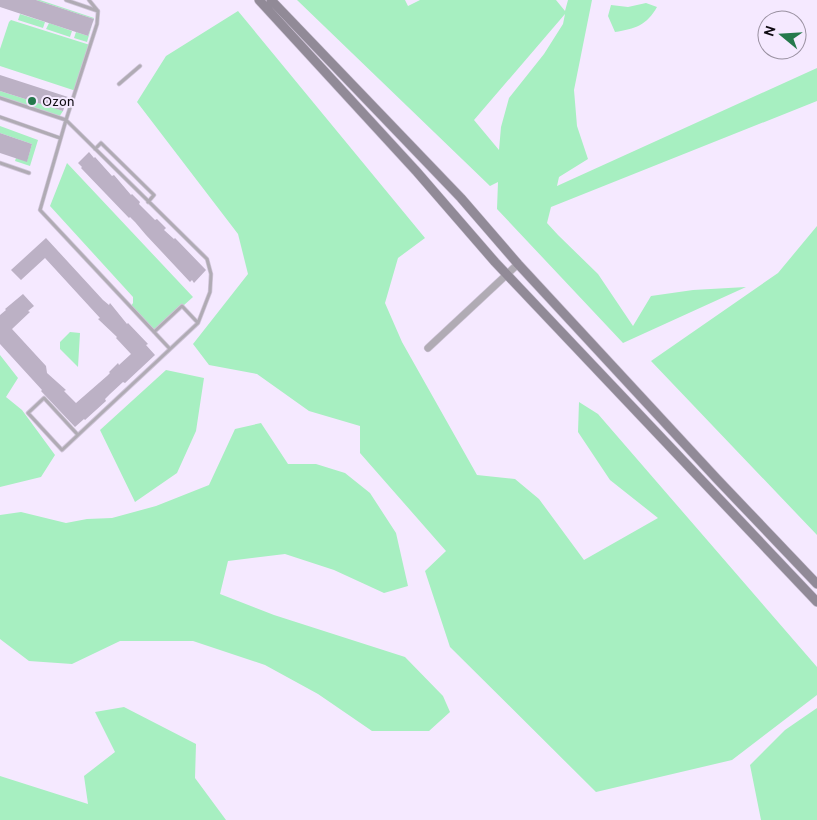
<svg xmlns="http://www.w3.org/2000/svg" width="817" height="820" font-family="Overpass,sans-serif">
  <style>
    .green { fill: #a7efc1; fill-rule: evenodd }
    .building { fill: #bcb1c5 }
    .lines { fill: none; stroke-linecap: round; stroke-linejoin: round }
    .service-casing { stroke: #d0c5d9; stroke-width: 4.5 }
    .minor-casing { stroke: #d0c5d9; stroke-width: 8 }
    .secondary-casing { stroke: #d0c5d9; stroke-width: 10 }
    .service { stroke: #b0abb4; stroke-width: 3 }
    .minor { stroke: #b0abb4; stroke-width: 7 }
    .secondary { stroke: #918a97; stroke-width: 9 }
    .poi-dot { fill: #25794c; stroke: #f5e9ff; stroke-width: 2 }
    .labels { text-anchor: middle; stroke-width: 4; stroke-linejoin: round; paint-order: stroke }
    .poi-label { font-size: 14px; fill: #0f0b12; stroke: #f5e9ff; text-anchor: start }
  </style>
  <rect width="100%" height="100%" fill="#f5e9ff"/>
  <path class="green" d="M36,0H40L94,18L87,42L74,38L76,32L88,36L94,19Z
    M297,0H405L408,6L420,0H556L565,11L568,0H592L574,90L577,126L588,159L559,177L557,186L817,68V101L551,207L547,223L558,235L598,274L633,326L651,296L693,290L746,287L623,343L497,209L498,182L490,186ZM565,14L563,24L544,54L509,98L501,127L499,150L474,120Z
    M646,3L657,7C647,25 635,29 615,32L608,16L611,5L628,7Z
    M238,11L425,238L398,258L385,303L402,342L477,475L515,479L539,499L584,560L658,518L610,480L578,432L579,402L598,414L817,667V695L732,760L596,792L450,647L425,571L446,551L360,453V426L309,411L257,374L209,365L193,344L248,274L238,234L137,102L166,56Z
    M20,14L45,22L43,28L18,20Z
    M11,20L90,45L76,91L0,66V49L9,22Z
    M49,23L72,31L70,37L46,29Z
    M0,91L63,111L59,117L0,97Z
    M0,126L38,140L30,166L15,161L16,158L27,161L32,144L0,133Z
    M67,163L193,297L154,332L131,306L133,303V297L50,206Z
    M817,226V535L651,361L778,273Z
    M70,332L80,333L78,367L60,349V342Z
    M0,355L18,378L6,397L22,410L55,455L41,477L0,487Z
    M166,370L204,378L196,431L177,473L135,502L100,430Z
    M261,423L288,464H316L345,473L370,493L396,533L408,586L384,593L334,570L285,554L228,561L220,594L274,615L405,657L443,696L450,712L429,731H372L318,694L265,665L193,641H120L72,664L29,661L0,639V515L21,512L66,523L87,519L112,518L156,506L209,485L235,429Z
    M124,707L196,744L195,778L226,820H0V776L88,804L84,776L115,752L95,712Z
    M817,708V820H761L750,765L785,730Z"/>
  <path class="building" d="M0,0H36L94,19L88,36L0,7Z
    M0,75L68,97L63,111L0,91Z
    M0,133L32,144L27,162L0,153Z
    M89,152L94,158L95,157L112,176L114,175L131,195L132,194L140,202L139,204L155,220L157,219L166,228L164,230L174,239L175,238L206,270L194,283L192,280L190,282L146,235L135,222L130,217L129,218L81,168L82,167L78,163Z
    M46,238L103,300L109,305L110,303L127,324L128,323L148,344L146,345L155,355L125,383L123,382L110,394L105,399L106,401L85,420L84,419L75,427L41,391L42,390L0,344V315L6,310L5,309L23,294L34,306L28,311L30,312L12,329L46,366L47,373L66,390L64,391L76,403L107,376L110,373L109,372L118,363L119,365L131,354L116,338L117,337L98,319L100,318L45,258L21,280L11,270Z"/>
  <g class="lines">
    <g class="service-casing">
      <path id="service" d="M66,0L98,11L97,24L66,120L207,259L211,274L210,292L198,323L78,435L62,450L28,413L44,398L78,435
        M89,0L97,10
        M119,84L140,66
        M0,98L66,120L40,210L170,349
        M0,117L60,138
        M95,149L101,143L154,195L148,202
        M0,163L29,173
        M154,332L182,306L198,323"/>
    </g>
    <g class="minor-casing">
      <path id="minor" d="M428,348L518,264"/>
    </g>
    <g class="secondary-casing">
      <path id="secondary" d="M259,0L417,172L495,262L817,602
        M271,0L461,198L518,264L717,479L817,584"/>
    </g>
    <use href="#service" class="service"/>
    <use href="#minor" class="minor"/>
    <use href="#secondary" class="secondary"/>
  </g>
  <circle class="poi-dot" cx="32" cy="101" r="5"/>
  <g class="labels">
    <g class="poi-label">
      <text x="42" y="106">Ozon</text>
    </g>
  </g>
  <g transform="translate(782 35) rotate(288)"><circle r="24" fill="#f5e9ff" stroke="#9990a0"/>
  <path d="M0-4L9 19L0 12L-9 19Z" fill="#25794c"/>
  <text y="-8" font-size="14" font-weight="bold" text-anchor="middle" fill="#0f0b12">N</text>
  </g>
</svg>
